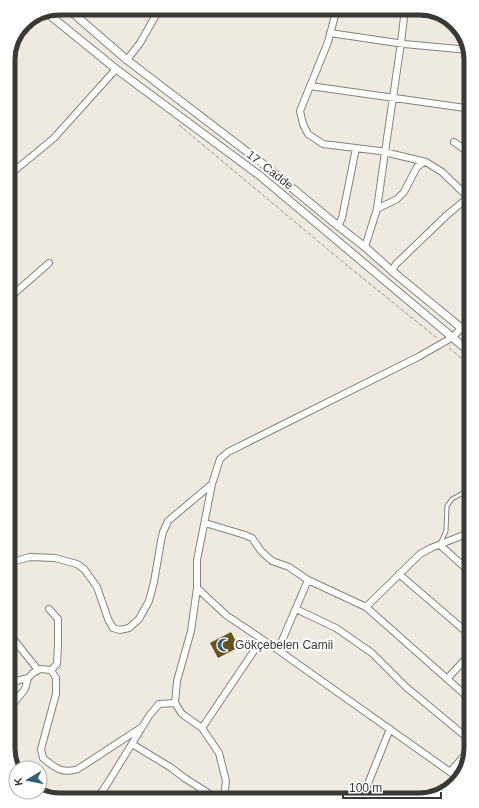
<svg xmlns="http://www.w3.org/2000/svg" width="479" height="808" font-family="Arial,sans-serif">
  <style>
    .building { fill: #68531a }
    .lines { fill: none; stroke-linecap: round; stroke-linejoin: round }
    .service-casing { stroke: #868279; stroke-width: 5 }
    .minor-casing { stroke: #868279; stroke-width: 8 }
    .tertiary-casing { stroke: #868279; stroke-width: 9 }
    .path { stroke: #9a9790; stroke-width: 1; stroke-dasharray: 4 2; stroke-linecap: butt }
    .service { stroke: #fff; stroke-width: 3 }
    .minor { stroke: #fff; stroke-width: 6 }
    .tertiary { stroke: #fff; stroke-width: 7 }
    .labels { text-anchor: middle; stroke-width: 4; stroke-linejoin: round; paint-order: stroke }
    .street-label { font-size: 12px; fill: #3a3935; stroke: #fff }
    .poi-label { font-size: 12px; fill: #3a3935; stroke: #fff; text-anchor: start }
    .rim { fill: none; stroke: #3a3935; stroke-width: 5 }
  </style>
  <rect width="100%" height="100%" fill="#efeae0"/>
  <path class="building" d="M231,632L239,647L218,658L210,643Z"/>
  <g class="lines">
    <g class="service-casing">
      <path id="service" d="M440,544L446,531L447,506L452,499L463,493L471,494"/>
    </g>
    <g class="minor-casing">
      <path id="minor" d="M337,8L328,42L300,111L303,124L308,134L323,144L380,151L426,162L442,172L468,197
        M330,33L404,44L469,50
        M127,60L140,43L160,8
        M310,86L465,108L471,111
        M465,108L471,98
        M454,142L471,154
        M8,176L54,138L116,69
        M377,209L397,199L404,192L417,167L424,162
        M338,226L342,218L356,148
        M365,247L377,209L385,152L401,43L405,8
        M392,271L396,264L447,215L471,195
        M8,299L49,263
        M205,523L245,535L252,538L261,551L272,561L289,567L308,580L366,607L471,700
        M440,545L471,573
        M8,563L30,557L55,558L77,564L84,569L97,587L108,619L113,628L120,630L129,628L139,619L149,601L154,582L161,541L163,532L168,521L212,484
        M399,574L471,636
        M197,588L191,631L177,681L175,703L182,714L202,728L219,753L226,781L224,798
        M366,607L420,554L431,548L471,532
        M49,609L58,619V644L57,664L51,670
        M296,609L336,628L372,653L406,687L471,741
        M8,625L11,636L38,670
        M278,650L308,580
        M447,679L471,653
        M8,683L28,678
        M8,710L25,689L28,678L33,673L40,669L51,670L56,678V694L41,749L43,758C55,768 62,774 78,769L142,727
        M202,728L262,639
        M132,744L170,767L186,779L216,798
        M450,772L471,748
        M460,779L278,650L226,615L197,588V560L212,484L220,459L228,452L418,357L453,337L471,317
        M363,796L390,729
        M97,799L109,781L149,716L159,704L175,703"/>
    </g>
    <g class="tertiary-casing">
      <path id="tertiary" d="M67,8L127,60L263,164L338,226L365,247L392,271L471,336
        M47,13L116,69L259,175L471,353"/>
    </g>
    <path class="path" d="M179,125L349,267L437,338
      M449,348L471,366"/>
    <use href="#service" class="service"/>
    <use href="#minor" class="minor"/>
    <use href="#tertiary" class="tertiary"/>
  </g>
  <defs>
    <g id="mosque-bare" transform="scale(1.08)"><path d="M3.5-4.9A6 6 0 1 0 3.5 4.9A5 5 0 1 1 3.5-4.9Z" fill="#30607e" stroke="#fff" stroke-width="2.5" paint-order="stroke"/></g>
  </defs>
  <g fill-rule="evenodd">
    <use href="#mosque-bare" x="224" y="645"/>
  </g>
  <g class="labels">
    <g class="street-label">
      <text transform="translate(270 170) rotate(38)" y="4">17. Cadde</text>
    </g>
    <g class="poi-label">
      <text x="235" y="649">Gökçebelen Camii</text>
    </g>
  </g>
  <path d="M0 0H479V808H0ZM60 15H419A45 45 0 0 1 464 60V748A45 45 0 0 1 419 793H60A45 45 0 0 1 15 748V60A45 45 0 0 1 60 15Z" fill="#fff" fill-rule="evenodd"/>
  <path class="rim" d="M60 15H419A45 45 0 0 1 464 60V748A45 45 0 0 1 419 793H60A45 45 0 0 1 15 748V60A45 45 0 0 1 60 15Z"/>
  <g transform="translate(28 780) rotate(260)"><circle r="19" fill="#ffffff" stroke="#b0b0ae"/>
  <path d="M0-3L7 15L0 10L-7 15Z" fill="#30607e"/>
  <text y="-6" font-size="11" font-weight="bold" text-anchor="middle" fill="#3a3935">K</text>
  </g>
  <path d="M343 792v6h98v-6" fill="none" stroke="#3a3935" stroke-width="2"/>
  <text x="349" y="792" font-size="12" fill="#3a3935" stroke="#ffffff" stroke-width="3" paint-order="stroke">100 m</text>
</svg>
